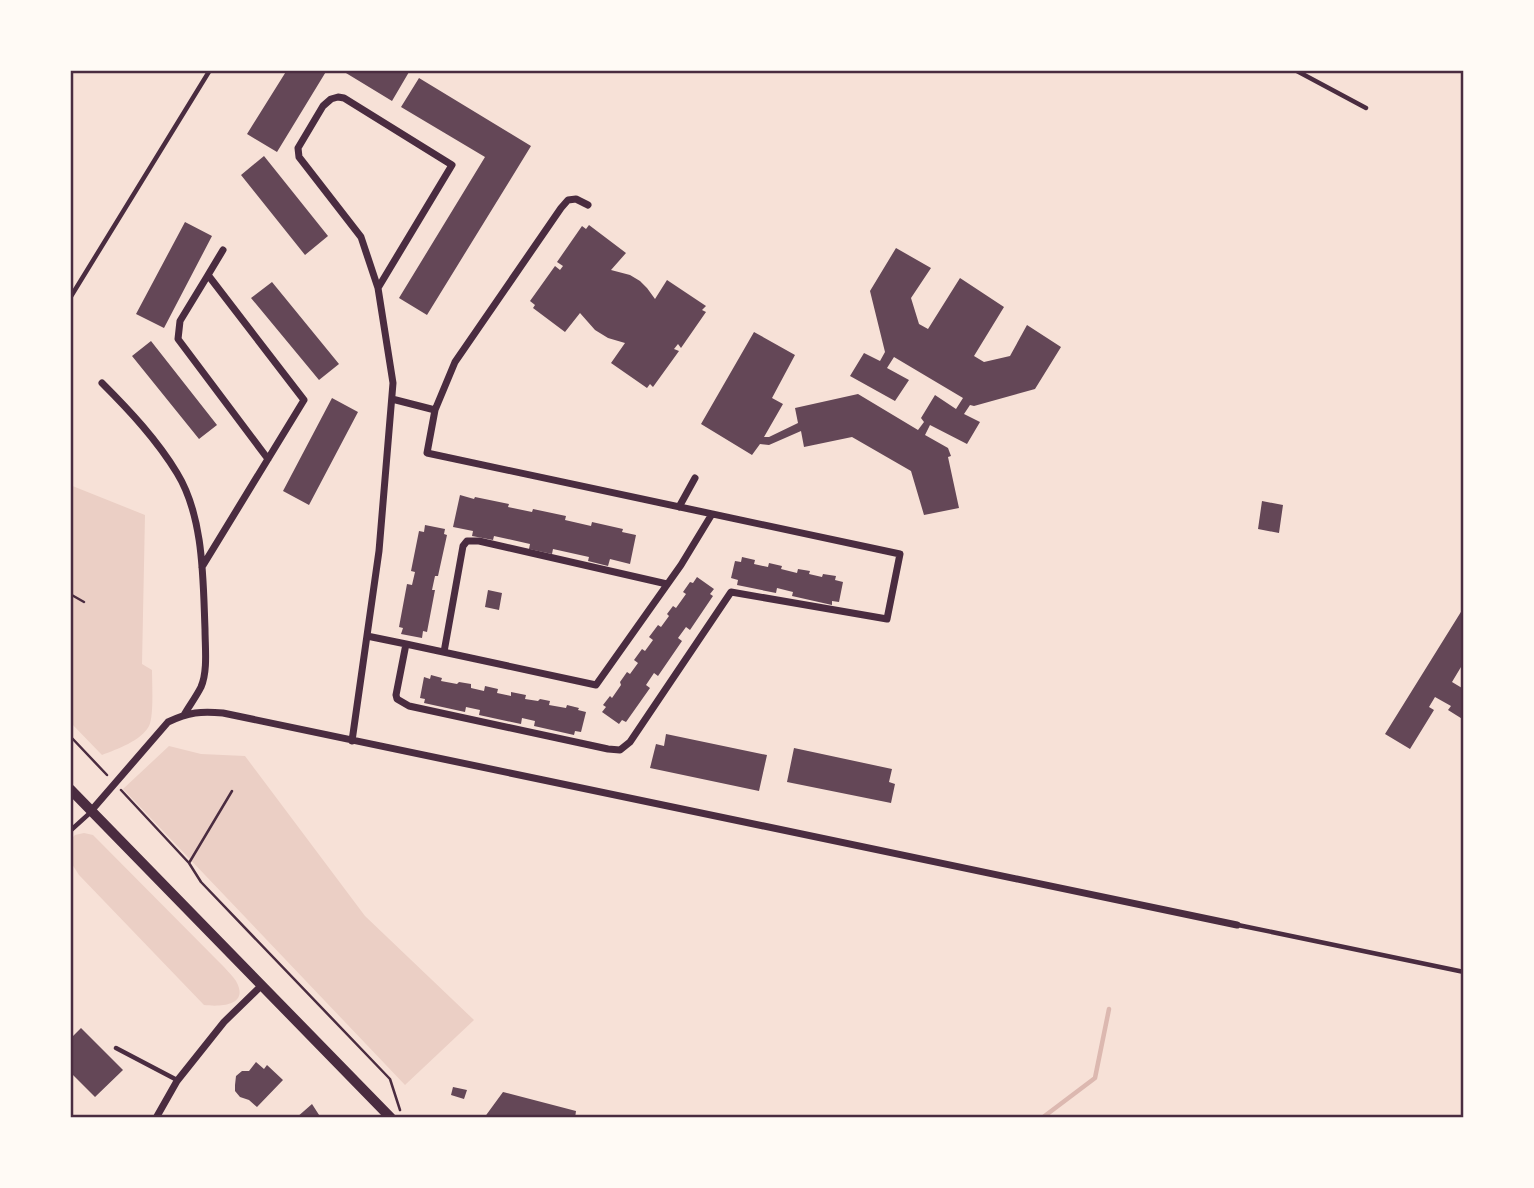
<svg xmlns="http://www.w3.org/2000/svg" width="1534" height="1188" font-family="'Golos Text',sans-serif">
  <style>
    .green { fill: #ebcfc5 }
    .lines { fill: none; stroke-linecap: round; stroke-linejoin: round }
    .stream { stroke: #dcb8b0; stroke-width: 4.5 }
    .building { fill: #644757 }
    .path { stroke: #4a2c40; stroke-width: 2.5 }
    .service { stroke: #4a2c40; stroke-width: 4.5 }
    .minor { stroke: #4a2c40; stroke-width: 7 }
    .secondary { stroke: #4a2c40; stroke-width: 10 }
    .neatline { fill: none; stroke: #4a2c40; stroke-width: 2.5 }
  </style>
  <rect width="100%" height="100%" fill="#f7e1d7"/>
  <path class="green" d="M70,485L145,515L142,664L152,670C152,682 154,717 149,726C141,741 117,749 102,755L70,722Z
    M169,746L201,754L245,756L365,916L474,1020L405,1085L123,789Z
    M84,833L93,835L224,967C228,972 233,976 236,981C250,1006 220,1007 204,1005L79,875L70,861V840L75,835Z"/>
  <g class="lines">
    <path class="stream" d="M1042,1118L1095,1078L1109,1009"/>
  </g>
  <path class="building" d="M287,70H327L277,152L247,134Z
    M341,70H406L409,72L392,101Z
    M419,78L531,146L427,315L399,298L485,157L401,107Z
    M264,156L328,236L305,255L241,175Z
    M185,222L212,236L164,328L136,314Z
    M589,225L626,253L611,270L630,275L640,281L647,288L655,299L667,280L706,306L702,310L706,312L681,348L678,344L674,349L679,351L653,387L650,384L647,388L611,363L625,343L608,338L595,330L580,313L565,332L533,308L535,305L530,301L555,266L560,270L563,266L557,262L582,226L586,229Z
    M896,248L931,268L911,298L919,324L928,329L960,278L1004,307L974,356L984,362L1010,356L1027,325L1061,347L1035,389L974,406L970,405L964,414L980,422L967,444L930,425L925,435L948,448L951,456L948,457L959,508L924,515L911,471L852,437L804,447L801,431L769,445L760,444L752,455L701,424L754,332L795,355L772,398L783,404L764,437H769L798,423L795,408L858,394L918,430L924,422L921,418L935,395L956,409L963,398L894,357L887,368L909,380L895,401L850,376L864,353L880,361L885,352L870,291Z
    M272,282L339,364L319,380L251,298Z
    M151,341L217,425L199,439L132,356Z
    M332,398L358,412L309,505L283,491Z
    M460,495L474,499L475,497L509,504L508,507L532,512L533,509L566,516L565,520L591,526L592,522L623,529L622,532L636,535L630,564L610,559L608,566L588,561L589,557L553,549L552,554L529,549L530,544L494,536L493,540L472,536L473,531L453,527Z
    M1262,501L1283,505L1279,533L1258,529Z
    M425,525L445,529L444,534L447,535L438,576H435L432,590H435L427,632L423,631L422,638L401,634L403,628L399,627L407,584L412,585L415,572L411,571L419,531L424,532Z
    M742,557L755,560L754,564L768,567L769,563L782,566L781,569L797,573L798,569L810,571L809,574L822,577L823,574L836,576L835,580L843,582L839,602L832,601V605L792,596L793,592L777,588L776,593L737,585L738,580L731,578L735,561L741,562Z
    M697,577L714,589L710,594L713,596L690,630L686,627L678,638L682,641L658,676L654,673L646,685L650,688L626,722L622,720L619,724L602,712L606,707L603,705L610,696L612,698L621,685L620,682L627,672L630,674L638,663L634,660L642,649L645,651L653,640L649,637L658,625L661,627L669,616L667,614L673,606L676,608L686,594L683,592L690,582L693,583Z
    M488,590L502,593L499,610L485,607Z
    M1464,607V662L1452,682L1462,688L1464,685V720L1448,710L1451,706L1435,697L1429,707L1434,710L1410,749L1385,734Z
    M431,675L442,678L441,681L457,684L459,682L471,684V688L484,691L485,686L498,689L497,693L511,696V692L526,695L525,699L538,701L540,699L550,701L549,705L566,708L567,705L579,708L578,710L586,712L581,732L575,731L574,735L534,726L535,721L522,718L521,724L479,715L480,710L466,707L465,712L424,703L425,699L420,698L424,677L430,679Z
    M666,734L767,755L759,791L650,768L656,744L664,746Z
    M794,748L892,769L889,782L895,784L891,803L787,782Z
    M81,1028L123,1070L95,1097L70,1072V1039Z
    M256,1062L264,1069L267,1065L283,1080L257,1107L249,1100L240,1097L235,1091V1085L236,1076L242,1071H249Z
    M453,1087L467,1090L464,1099L451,1095Z
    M503,1092L576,1111L575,1118H484Z
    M312,1104L321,1118H296Z"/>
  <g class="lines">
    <path class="path" d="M70,594L84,602
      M70,736L107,775
      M121,790L189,863L201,882L390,1079L400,1110
      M189,863L232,791"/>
    <path class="service" d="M1295,70L1366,108
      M70,298L210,70
      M70,831L91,812
      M1238,925L1464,972
      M116,1048L177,1080"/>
    <path class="minor" d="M208,275L180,321L178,339L268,459
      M102,383C130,411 157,440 177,473C204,517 203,580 205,629C205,647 208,671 201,687C196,697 189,706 184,715
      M435,410L455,362L561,208L568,200L576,199L588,205
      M679,507L695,478
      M202,567L304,400L208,275L223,250
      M367,636L406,644L396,695L397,699L409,706L608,749L620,750L630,742L731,592L887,619L900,554L427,453L435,410L392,399
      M406,644L596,685L681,565L712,514
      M444,652L463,546L467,541H479L667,584
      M352,741L379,551L393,383L378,288L452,165L344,98L338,97L331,99L323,106L298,148L299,157L361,237L378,288
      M91,811L168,722C189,712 201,711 223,713L1237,925
      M156,1118L177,1081L224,1022L262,985"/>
    <path class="secondary" d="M70,789L391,1118"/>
  </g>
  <rect width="1534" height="1188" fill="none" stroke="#fffaf5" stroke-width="144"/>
  <rect x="72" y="72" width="1390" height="1044" class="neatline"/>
</svg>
